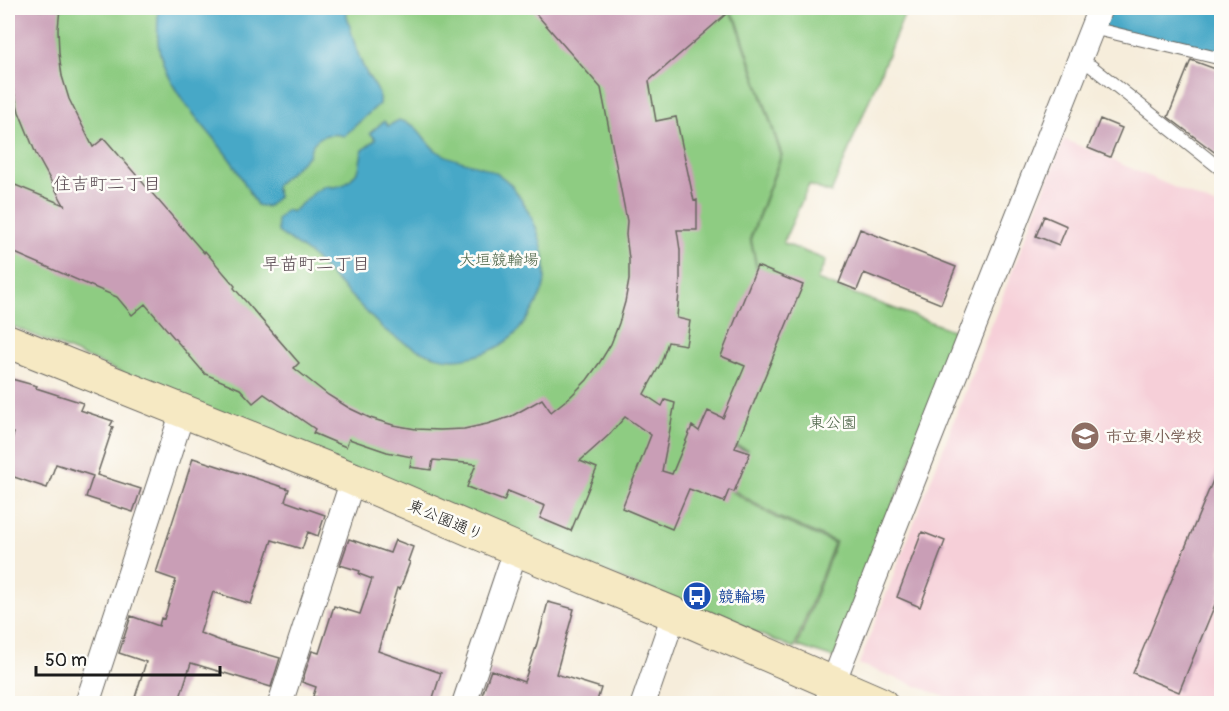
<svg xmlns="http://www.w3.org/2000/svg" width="1229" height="711" font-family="Pangolin,'Klee One',sans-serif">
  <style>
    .built { fill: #f6cfd8 }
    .green { fill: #8ecc82; stroke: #55744f; stroke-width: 1.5 }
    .water { fill: #47a8c7; stroke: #326272; stroke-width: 1.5 }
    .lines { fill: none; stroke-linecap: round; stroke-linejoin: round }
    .river { stroke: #47a8c7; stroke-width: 45 }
    .building { fill: #c99eb6 }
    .lane-casing { stroke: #68655f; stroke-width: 14 }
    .street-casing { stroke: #68655f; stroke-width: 26 }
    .secondary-casing { stroke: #68655f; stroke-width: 35 }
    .lane { stroke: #fff; stroke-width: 12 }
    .street { stroke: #fff; stroke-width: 24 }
    .secondary { stroke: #f6e9c3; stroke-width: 33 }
    .labels { text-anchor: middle; stroke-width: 5; stroke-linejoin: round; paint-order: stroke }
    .park-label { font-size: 16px; fill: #4a6245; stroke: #fdfcf7 }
    .education-label { font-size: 16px; font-weight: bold; fill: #785e54; stroke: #fdfcf7; text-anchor: start }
    .street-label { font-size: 16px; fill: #1c1c1c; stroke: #fdfcf7 }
    .transit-label { font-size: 16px; font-weight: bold; fill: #164399; stroke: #fdfcf7; text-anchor: start }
    .neighbourhood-label { font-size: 18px; fill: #594a52; stroke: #fdfcf7 }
  </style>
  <rect width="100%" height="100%" fill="#fdfcf7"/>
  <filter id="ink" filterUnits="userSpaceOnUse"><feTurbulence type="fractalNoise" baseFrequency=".0167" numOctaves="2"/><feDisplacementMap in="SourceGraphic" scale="12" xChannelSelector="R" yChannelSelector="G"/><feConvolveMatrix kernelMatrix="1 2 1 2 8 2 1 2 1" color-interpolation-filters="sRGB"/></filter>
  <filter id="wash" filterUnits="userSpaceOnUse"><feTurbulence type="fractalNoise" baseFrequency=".008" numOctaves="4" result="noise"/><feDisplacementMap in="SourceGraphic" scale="24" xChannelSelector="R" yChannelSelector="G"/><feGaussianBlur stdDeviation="1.35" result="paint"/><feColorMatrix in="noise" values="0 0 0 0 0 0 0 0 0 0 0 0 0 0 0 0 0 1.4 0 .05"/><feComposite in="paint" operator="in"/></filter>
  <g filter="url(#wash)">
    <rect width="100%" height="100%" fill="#f6eddb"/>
    <path class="built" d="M1064,139L1221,208V703H961L859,664Z"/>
    <path class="green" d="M8,8H725L736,21L781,155L750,238L757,272L792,290L729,445L747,451L731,491L776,518L834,543L794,648L315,456L8,324Z
      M727,8H907L831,193L809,185L783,243L826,260L817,280L960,333L834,658L797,646L836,542L778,517L733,490L748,450L730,443L794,290L758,272L751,238L782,155L737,20Z"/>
    <path class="water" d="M158,8H345C351,30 356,54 367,74C374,85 381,91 379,104L344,136C328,132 312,136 309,155L275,186L278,197L267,207L257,205C248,191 241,175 231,161C207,126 171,97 160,54C156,39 158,23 158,8Z
      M399,120C404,122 411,124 415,127C423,134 428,145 437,151C458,165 488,163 507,181C516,189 522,201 528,211C539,231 545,250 545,272C545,276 545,282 544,286C542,294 537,303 533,310C527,319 521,329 513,336C498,350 475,358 455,359C432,360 398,341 381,327L311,255L278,232L277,219L286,210L292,212L316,191L325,186L334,187L343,185L351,179L359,169L362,151L376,139L370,133L384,121L388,126Z"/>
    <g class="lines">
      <path class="river" d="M1115,8L1154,19L1222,34"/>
    </g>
    <g id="blocks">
      <path class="building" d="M8,8H60L58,29L59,53L62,76L69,99L93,147L104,138L204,253L205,251L235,286L234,288L299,363L294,368L328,395L349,408L370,418L393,425L416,429L440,430L464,429L487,424L510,417L542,399L551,412L571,396L587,380L600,362L611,344L619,323L625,302L629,280V259L626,235L627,221L601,88L531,8H733L649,81L656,121L676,117L694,201L697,200V230H677L680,250V279L677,318L690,321L686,345L668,342L661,363L644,394L662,406L665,400L675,403L662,471L672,474L692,426L699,431L708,411L723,418L745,366L721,356L757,266L803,285L735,448L750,453L734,492L729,490L724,502L689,489L672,529L622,508L651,435L625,417L610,434L580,461L597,468L571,531L540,518L545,506L508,491L504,501L467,487L476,464L433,460L431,470L410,467L412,457L387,452L349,439L346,447L313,433L315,429L264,394L253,403L240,389L205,374L145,304L132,315L117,297L8,250V182L64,205L36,154L19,112L11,81L8,60Z
        M1191,60L1221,71V81L1216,96L1221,99V157L1168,117Z
        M1100,119L1122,128L1110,157L1088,148Z
        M1044,216L1067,226L1059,245L1036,236Z
        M860,229L956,267L941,304L864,273L857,290L839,283Z
        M8,378L37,386L36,388L83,403L80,410L113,421L110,426L113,427L97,475L141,489L133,512L86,497L93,476L56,464L47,488L8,475V451L14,433L8,431Z
        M193,458L289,489L285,501L325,515L318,536L308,532L302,549L272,540L251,604L213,592L200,633L221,641L280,658L271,687L191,663L178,704H133L146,662L119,653L131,616L159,626L161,618L164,619L176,580L156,573Z
        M1221,461V590L1179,692L1133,673Z
        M922,532L945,541L920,607L897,597Z
        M349,539L390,553L395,540L413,547L408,561L410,562L400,589L397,588L378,651L441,673L431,704H335L313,696L316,687L302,682L312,651L319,653L334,606L360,614L372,579L359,574L360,571L340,565Z
        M548,602L574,609L556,674L601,688L596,704H479L491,670L524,682L536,647Z"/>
    </g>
  </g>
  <g filter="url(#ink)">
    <use href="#blocks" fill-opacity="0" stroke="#68655f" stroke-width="1.5"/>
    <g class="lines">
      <g class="lane-casing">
        <path id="lane" d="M1092,28L1222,59
          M1079,61L1091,66L1222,170"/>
      </g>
      <g class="street-casing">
        <path id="street" d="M87,704L183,411
          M280,704L353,479
          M464,704L516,549
          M643,704L674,614
          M826,704L840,665L1100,8"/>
      </g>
      <g class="secondary-casing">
        <path id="secondary" d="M8,341L353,479L516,549L674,614L881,704"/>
      </g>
      <use href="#lane" class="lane"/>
      <use href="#street" class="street"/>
      <use href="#secondary" class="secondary"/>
    </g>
  </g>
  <defs>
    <g id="school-disc" transform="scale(1.5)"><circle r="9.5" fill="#8d6e63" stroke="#fdfcf7"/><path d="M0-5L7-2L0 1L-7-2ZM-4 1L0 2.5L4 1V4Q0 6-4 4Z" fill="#fff"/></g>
    <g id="bus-disc" transform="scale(1.5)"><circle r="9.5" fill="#1a4fb4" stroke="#fdfcf7"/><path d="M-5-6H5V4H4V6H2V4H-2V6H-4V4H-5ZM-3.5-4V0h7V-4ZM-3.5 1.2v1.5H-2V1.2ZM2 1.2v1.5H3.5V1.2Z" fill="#fff"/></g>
  </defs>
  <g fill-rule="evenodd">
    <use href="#school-disc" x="1085" y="436"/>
    <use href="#bus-disc" x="697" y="596"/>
  </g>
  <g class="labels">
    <g class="park-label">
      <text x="499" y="265">大垣競輪場</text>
      <text x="833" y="428">東公園</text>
    </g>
    <g class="education-label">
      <text x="1106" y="442">市立東小学校</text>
    </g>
    <g class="street-label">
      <text transform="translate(446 519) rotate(23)" y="6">東公園通り</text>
    </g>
    <g class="transit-label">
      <text x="718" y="602">競輪場</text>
    </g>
    <g class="neighbourhood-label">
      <text x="107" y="190">住吉町二丁目</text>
      <text x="316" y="270">早苗町二丁目</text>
    </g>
  </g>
  <rect width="1229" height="711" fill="none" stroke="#fdfcf7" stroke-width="30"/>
  <path d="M36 666v9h184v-9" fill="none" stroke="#1c1c1c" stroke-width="3"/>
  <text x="45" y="666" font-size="18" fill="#1c1c1c" stroke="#fdfcf7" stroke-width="4.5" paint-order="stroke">50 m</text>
</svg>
